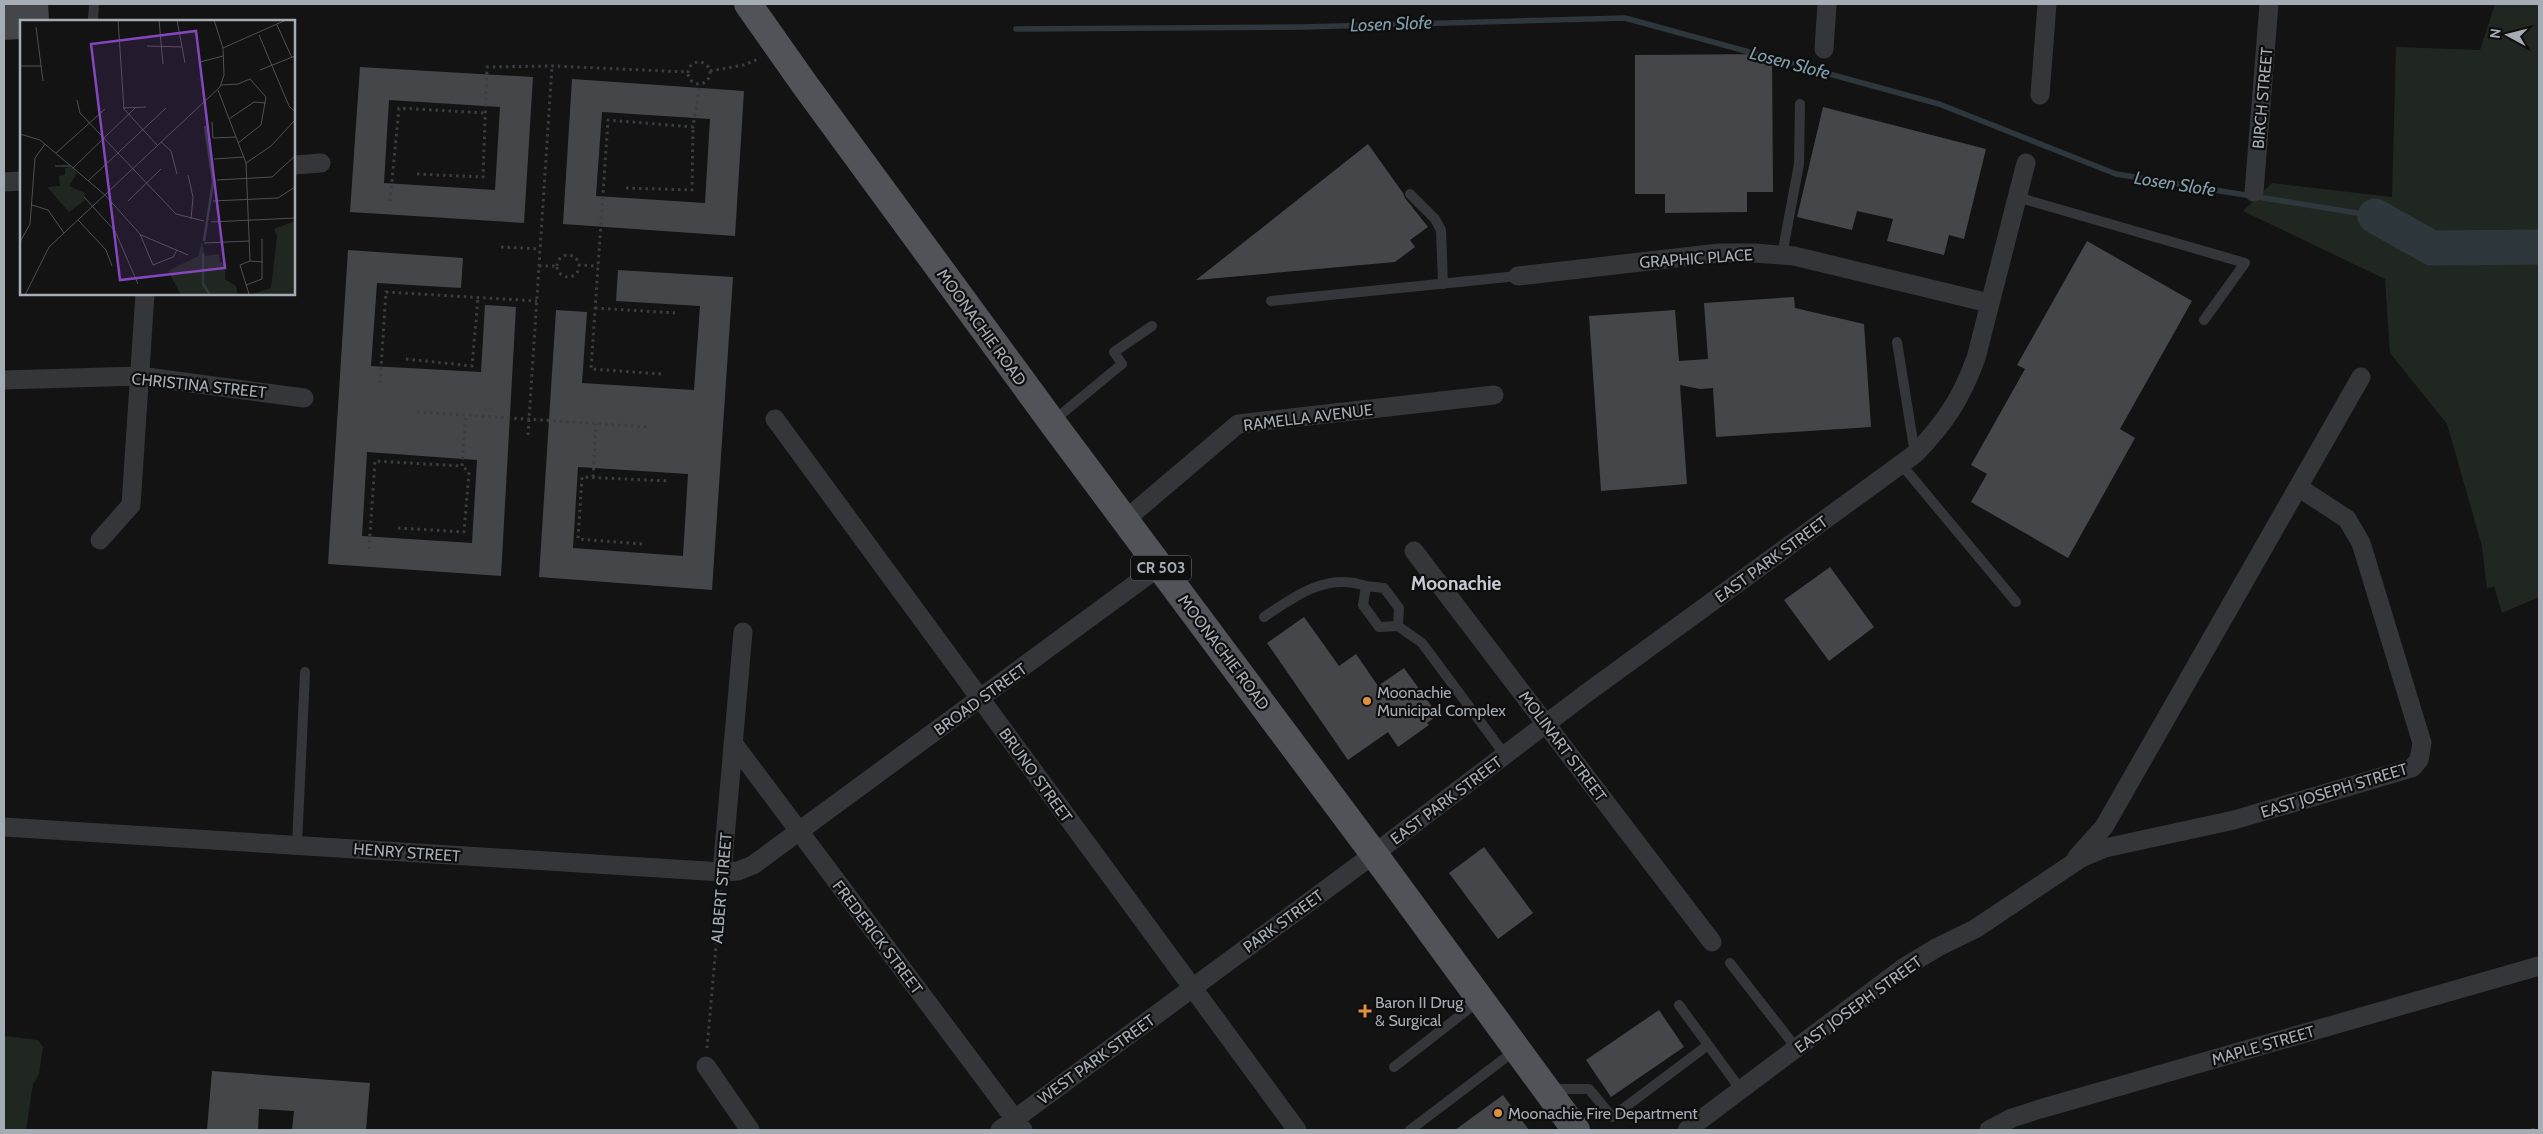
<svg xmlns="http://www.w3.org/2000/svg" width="2543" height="1134" font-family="Cabin,sans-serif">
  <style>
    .green { fill: #202720 }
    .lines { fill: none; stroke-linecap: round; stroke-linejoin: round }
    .stream { stroke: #2e373c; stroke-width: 5.5 }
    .river { stroke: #2e373c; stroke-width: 35 }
    .building { fill: #45464a; fill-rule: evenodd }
    .path { stroke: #3b3d40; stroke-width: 3; stroke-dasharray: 2.5 4; stroke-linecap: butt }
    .lane { stroke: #343639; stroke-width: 10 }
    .street { stroke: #343639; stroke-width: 19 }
    .primary { stroke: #515358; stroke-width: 28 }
    .poi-dot { fill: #e0913f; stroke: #0e0e0f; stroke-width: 2 }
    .labels { text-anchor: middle; stroke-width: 4.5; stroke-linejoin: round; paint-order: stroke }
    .shield { fill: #0e0e0f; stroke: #787d82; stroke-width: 1 }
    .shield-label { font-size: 15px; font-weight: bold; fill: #a6acb4 }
    .street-label { font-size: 16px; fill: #a6acb4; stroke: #0e0e0f }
    .poi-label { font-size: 16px; fill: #a6acb4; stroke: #0e0e0f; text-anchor: start }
    .water-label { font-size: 18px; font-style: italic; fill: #809eac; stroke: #0e0e0f }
    .quarter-label { font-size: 19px; font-weight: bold; fill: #c6cad0; stroke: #0e0e0f }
    .inset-river { fill: none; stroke: #2e373c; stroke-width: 2.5 }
    .inset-road { fill: none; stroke: #4e5054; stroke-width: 1 }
    .view { fill: #8446bd; fill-opacity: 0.15; stroke: #8446bd; stroke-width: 2.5 }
    .inset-edge { fill: none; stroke: #a6acb4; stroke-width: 2.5 }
  </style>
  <rect width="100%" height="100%" fill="#131314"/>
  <path class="green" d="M2495,4H2539V597L2502,613L2494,586L2487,589L2482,546L2447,424L2390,353L2385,279L2243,211L2272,183L2392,197L2396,47L2480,50Z
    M4,1036L38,1040L43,1047L39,1074L33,1084L26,1130H4Z"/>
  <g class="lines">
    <path class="stream" d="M1016,29L1304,27L1625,18L1939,104L2116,174L2375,216"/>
    <path class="river" d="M2375,216L2432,248L2539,247"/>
  </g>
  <path class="building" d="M4,4H48L49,21H21V39L4,40Z
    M1772,54L1773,192H1747V212L1665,213V194H1635V55Z
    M360,67L533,77L524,223L350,212ZM389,100L500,107L495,190L384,183Z
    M572,79L744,91L735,236L563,224ZM602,112L710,119L705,203L596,196Z
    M1823,107L1986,149L1964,239L1949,235L1944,255L1887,241L1893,219L1857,211L1852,230L1797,217Z
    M1368,144L1403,193L1405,198L1428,227L1410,240L1415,247L1395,262L1196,280Z
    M2087,241L2192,301L2120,429L2135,438L2068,558L1971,502L1987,474L1971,465L2025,369L2017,365Z
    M348,250L463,258L461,288L377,283L371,366L481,372L485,305L516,307L501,576L328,564ZM367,452L477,460L472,543L362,536Z
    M618,270L733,277L712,590L539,577L556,310L587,312L582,383L694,390L700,306L616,301ZM578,467L688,474L683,556L573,548Z
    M1794,297L1795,308L1864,324L1871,427L1716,437L1713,388L1700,389L1680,385L1687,484L1601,491L1589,316L1675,310L1679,361L1708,359L1704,303Z
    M1830,567L1874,627L1829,661L1784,600Z
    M1304,617L1339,666L1356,654L1378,686L1404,668L1438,715L1427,723L1429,725L1398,747L1388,732L1348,760L1267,643Z
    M1484,847L1533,913L1498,939L1449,873Z
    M1659,1010L1684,1047L1611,1097L1586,1060Z
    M212,1071L370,1083L366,1130H292L294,1111L259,1109L258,1130H207Z
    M1503,1095L1529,1130H1455Z"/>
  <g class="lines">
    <path class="path" d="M688 73a11 11 0 1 1 22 0a11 11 0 1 1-22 0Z
      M710,71L744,65L758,59
      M417,174L483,177L487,67L552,66L688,72
      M626,188L692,190L693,127
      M390,201L399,108L485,113
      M501,247L540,249
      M557 266a11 11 0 1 1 22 0a11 11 0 1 1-22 0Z
      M578,265L598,266
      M539,266H557
      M595,308L675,313
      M406,359L472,366L478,298
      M661,374L591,369L608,120L693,127L700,84
      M380,383L386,292L537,301
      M417,412L651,427
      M528,435L552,66
      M593,477L596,424
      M398,528L464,532L469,472L462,466
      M642,544L578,539L582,477L669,481
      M369,549L375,461L462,466L466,415
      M707,1048L721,890
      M2532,1130L2539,1128"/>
    <path class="lane" d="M93,19L94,4
      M1410,194L1435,219L1441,230L1443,284
      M2017,197L2245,263L2204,320
      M1782,255L1799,164L1800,104
      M1271,301L1518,276
      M1897,342L1915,454
      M1053,421L1122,364L1114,352L1152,326
      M1901,464L2016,602
      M1264,617C1295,596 1327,572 1366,586
      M1398,626L1399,608L1384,588L1366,586L1363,605L1379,627L1398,626L1422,643L1505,755
      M297,845L305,672
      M1730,963L1797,1049
      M1679,1005L1741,1090
      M1394,1067L1480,1000
      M1549,1089H1589L1612,1117L1708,1045
      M1410,1130L1517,1049"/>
    <path class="street" d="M1824,49L1827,4
      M2040,95L2047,4
      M294,165L321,163
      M4,182L21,181
      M2254,192L2269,4
      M1518,276L1719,253H1755L1794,256L1989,303
      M4,380L139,376L304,398
      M775,419L1297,1130
      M1125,520L1238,424L1494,395
      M100,540L131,505L145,294
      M1414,551L1712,942
      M733,743L1023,1130
      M4,827L722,872L738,871L753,865L1160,566
      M2077,857L2104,827L2361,377
      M722,872L743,632
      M706,1066L750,1130
      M1000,1130L1374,854L1588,692L1915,454C1945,423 1961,399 1976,358L2026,163
      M1687,1130L1903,968L1938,947L1975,929L2081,858L2105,848L2234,820L2412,768L2419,760L2422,743L2361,543L2347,519L2298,487
      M1989,1130L2012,1118L2040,1109L2539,966"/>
    <path class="primary" d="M748,4L805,85L1060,433L1374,854L1576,1130"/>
  </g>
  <g class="poi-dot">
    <circle cx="1367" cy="701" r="5"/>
    <path d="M1362.5 1003.5h5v5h5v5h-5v5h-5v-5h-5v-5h5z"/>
    <circle cx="1498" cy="1113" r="5"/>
  </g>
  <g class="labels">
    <rect class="shield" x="1131" y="555.5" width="60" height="25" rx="4"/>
    <g class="shield-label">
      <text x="1161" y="573">CR 503</text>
    </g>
    <g class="street-label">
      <text transform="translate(2262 98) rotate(-85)" y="6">BIRCH STREET</text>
      <text transform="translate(1696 258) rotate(-4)" y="6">GRAPHIC PLACE</text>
      <text transform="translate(982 327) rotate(54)" y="6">MOONACHIE ROAD</text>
      <text transform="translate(199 385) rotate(6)" y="6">CHRISTINA STREET</text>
      <text transform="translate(1308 417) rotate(-7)" y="6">RAMELLA AVENUE</text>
      <text transform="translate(1771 559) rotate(-36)" y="6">EAST PARK STREET</text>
      <text transform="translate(1224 652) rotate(53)" y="6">MOONACHIE ROAD</text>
      <text transform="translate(980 699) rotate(-36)" y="6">BROAD STREET</text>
      <text transform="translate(1563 746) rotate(53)" y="6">MOLINART STREET</text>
      <text transform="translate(1036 775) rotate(54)" y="6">BRUNO STREET</text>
      <text transform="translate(2334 790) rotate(-17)" y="6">EAST JOSEPH STREET</text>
      <text transform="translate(1446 800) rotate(-37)" y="6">EAST PARK STREET</text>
      <text transform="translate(407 852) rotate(4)" y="6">HENRY STREET</text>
      <text transform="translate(721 888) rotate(-85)" y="6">ALBERT STREET</text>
      <text transform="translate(1283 921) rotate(-36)" y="6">PARK STREET</text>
      <text transform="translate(878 937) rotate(53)" y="6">FREDERICK STREET</text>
      <text transform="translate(1858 1004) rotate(-36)" y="6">EAST JOSEPH STREET</text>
      <text transform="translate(2263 1045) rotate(-16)" y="6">MAPLE STREET</text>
      <text transform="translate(1096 1059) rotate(-36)" y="6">WEST PARK STREET</text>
    </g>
    <g class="poi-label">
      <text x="1377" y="698">Moonachie<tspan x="1377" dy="18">Municipal Complex</tspan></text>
      <text x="1375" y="1008">Baron II Drug<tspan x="1375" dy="18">&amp; Surgical</tspan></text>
      <text x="1508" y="1119">Moonachie Fire Department</text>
    </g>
    <g class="water-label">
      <text transform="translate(1391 24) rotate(-2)" y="6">Losen Slofe</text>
      <text transform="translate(1790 63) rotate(15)" y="6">Losen Slofe</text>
      <text transform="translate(2175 184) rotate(9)" y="6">Losen Slofe</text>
    </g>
    <g class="quarter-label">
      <text x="1456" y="590">Moonachie</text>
    </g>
  </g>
  <g transform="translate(20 20)">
    <rect width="275" height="275" fill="#131314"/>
    <path d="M52,147L57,153L49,166L65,173L64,181L49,192L27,167L40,166L39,156L45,155V148ZM275,201V275H229L251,268L257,216L254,209ZM182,222L185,236L199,234L200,242L206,243L205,259L216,266L218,275H161L148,251L178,236Z" fill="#202720"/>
    <path class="inset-river" d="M184,221L193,162L185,106M183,234V264L190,275"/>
    <path class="inset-road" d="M98,0L104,89L137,125M139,0L143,44M157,0L165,43M257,5L272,38M16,7L23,61M239,15L269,86L275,92M127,26L162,27M203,28L266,0M180,42L203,36M0,46H21M240,50L275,36M201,65L218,64L230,59L246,77L241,105L218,123M198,70L226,143L230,241M57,80L60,93L156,194L184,201M103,88L126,87M209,99L234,82L246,83M192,102L193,118L216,117M0,114L20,120L85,175L120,214L133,245L153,237L157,230M141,122L151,131L157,154M36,133L85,89M194,139L224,137M226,143L251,126L275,100M35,146H51M53,148L115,88M168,155L173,177L171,199M197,160L252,157L275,136M68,161L146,88M64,177L95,211L118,264M108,181L141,149M193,181L258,178L275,167M12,185L28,190L44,213M58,200L86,230L92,246M191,202L275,198M121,215L168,235M0,222L10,204L15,138L25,124M184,223L229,221M226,265L242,259V219M229,274L220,245L230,241L243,242M5,275L29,227L200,67L204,55L203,28L194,0"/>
    <path class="view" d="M176,11L205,248L100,260L71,24Z"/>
    <rect width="275" height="275" class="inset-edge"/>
  </g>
  <rect width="2543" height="1134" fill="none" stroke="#a6acb4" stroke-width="10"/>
  <g transform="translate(2508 35) rotate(277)" stroke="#0e0e0f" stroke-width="4" paint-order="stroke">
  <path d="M0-4L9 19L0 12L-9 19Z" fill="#a6acb4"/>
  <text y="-8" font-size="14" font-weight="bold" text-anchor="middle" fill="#a6acb4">N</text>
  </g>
</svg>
